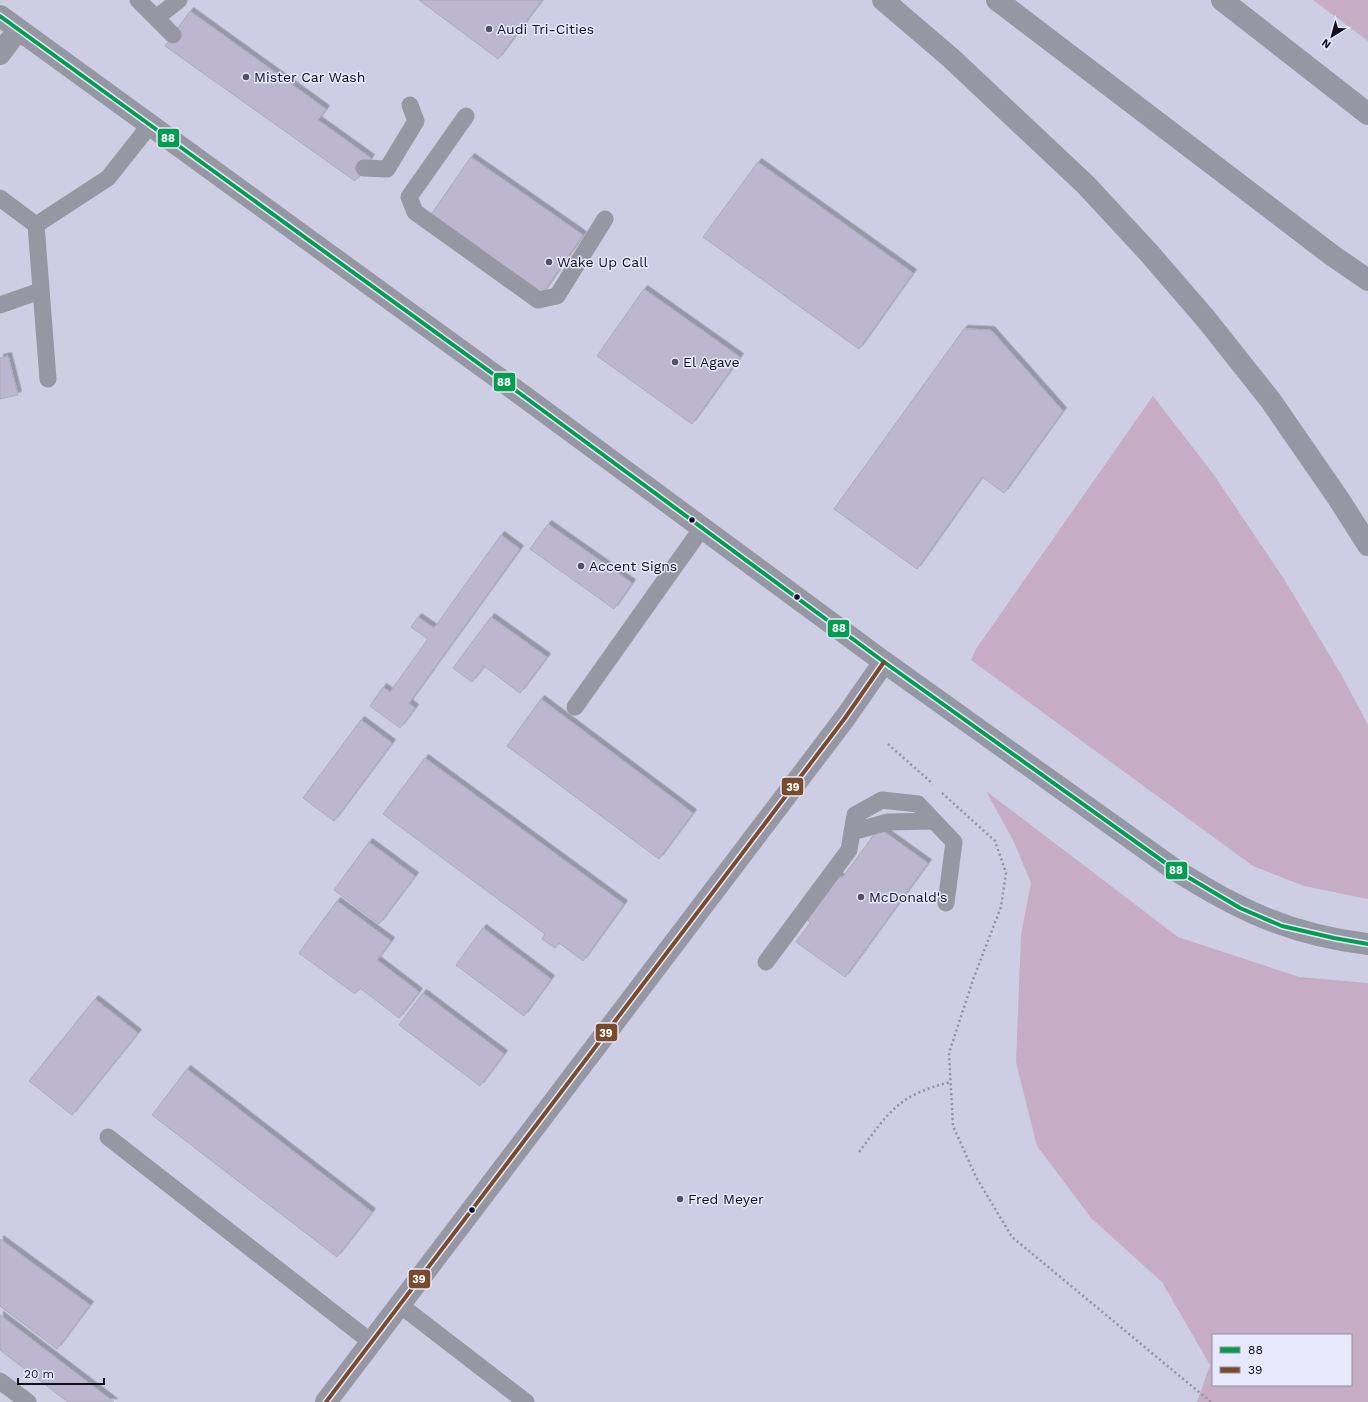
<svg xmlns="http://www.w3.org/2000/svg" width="1368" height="1402" font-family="'Work Sans',sans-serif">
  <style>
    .green { fill: #c6acc5; fill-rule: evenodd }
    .building { fill: #bcb7ce; stroke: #acaaba; filter: url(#shadow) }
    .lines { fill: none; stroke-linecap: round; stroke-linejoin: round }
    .path { stroke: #91929c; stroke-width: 2.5; stroke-dasharray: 2 3; stroke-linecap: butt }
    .service { stroke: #9697a2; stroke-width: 17 }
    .tertiary { stroke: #9697a2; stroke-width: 22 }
    .secondary { stroke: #9697a4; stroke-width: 22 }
    .motorway { stroke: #9697a5; stroke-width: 22 }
    .bus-1-casing { stroke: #e7e8fc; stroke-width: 7 }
    .bus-2-casing { stroke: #e7e8fc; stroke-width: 7 }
    .bus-1 { stroke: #019e4e; stroke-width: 4 }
    .bus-2 { stroke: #7a4b2a; stroke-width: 4 }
    .poi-dot { fill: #525262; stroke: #e7e8fc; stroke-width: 1.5 }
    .bus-dot { fill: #0f0f1c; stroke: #e7e8fc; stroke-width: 1.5 }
    .labels { text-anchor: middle; stroke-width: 3; stroke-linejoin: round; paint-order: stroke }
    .poi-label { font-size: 14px; fill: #0f0f1c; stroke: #e7e8fc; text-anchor: start }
    .line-badge { stroke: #e7e8fc; stroke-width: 1.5 }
    .badge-label { font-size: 11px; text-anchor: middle; font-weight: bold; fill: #fff }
  </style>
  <defs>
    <filter id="shadow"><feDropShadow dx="3.5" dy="-3.5" stdDeviation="0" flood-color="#0004"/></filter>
  </defs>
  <rect width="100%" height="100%" fill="#cdcee3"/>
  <path class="green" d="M1313,0H1368V41Z
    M1153,396L1214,475L1284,579L1342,676L1368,725V899L1304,886L1253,866L971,660L976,649Z
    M986,791L1178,937L1299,977L1368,983V1402H1197L1210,1365L1162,1282L1091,1218L1037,1146L1016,1062L1021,935L1031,883L1014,842ZM1213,1335H1351V1385H1213Z"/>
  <path class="building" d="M419,0H542L498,59Z
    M190,11L326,109L318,120L371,158L355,181L165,46Z
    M471,157L583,235L542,294L430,216Z
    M758,162L913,273L859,349L703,237Z
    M644,289L740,357L692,424L597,356Z
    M964,329L991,330L1063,411L1004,493L982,477L917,569L834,509Z
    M8,356L18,395L0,399V358Z
    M548,524L632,583L614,609L530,549Z
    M501,535L520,549L409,703L415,708L400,728L370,706L383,687L390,692L428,639L411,627L418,617L434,628Z
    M491,617L547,657L520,693L484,666L472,682L453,668Z
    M541,699L693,813L659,859L507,746Z
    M361,720L392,743L334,821L303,798Z
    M425,758L624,904L583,961L559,943L555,948L542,939L545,934L383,814Z
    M879,828L928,863L845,977L796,942L810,923L804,915L835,873L842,878Z
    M369,842L415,876L379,924L334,890Z
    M337,901L391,941L377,960L419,992L399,1018L360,988L355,994L299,953Z
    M483,928L551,979L524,1016L456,965Z
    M423,993L504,1054L480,1086L399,1025Z
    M95,999L138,1033L72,1115L29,1081Z
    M187,1069L372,1212L337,1257L152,1115Z
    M0,1239L90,1305L57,1349L0,1306Z
    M0,1315L114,1402H68L0,1350Z"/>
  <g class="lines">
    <path class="path" d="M888,744L933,784
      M942,793L995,841L1006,873L1001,907L974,977L949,1053L953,1126L976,1177L1012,1237L1211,1402
      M859,1152C890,1111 898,1095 951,1082"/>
    <path class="service" d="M138,0L173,35
      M156,18L179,0
      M466,116L409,197L415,212L538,300L557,296L605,219
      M364,168L387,169L416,121L410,105
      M0,198L36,225
      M0,305L40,291
      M48,379L36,225L108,178L150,125
      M575,707L702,528
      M852,832L888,822L933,821
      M766,962L849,850L855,815L882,800L918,804L954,842L946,903
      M108,1137L371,1342
      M400,1305L526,1402
      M0,1381L28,1402"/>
    <path class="tertiary" d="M0,16L522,395L884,662
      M0,54L18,30"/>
    <path class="secondary" d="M326,1402L845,718L884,662L1171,867C1236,909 1290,935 1368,944"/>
    <path class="motorway" d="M883,0L951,58L1086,185L1149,253L1206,319L1271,401L1338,498L1368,545
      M997,0L1333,256L1368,280
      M1222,0L1368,114"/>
    <g class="bus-1-casing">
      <path id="bus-1" d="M0,16L522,395L884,662L1171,867L1240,908L1282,926L1334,938L1368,944"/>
    </g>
    <g class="bus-2-casing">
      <path id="bus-2" d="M326,1402L845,718L884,662"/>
    </g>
    <use href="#bus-1" class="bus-1"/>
    <use href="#bus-2" class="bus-2"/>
  </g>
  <g class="poi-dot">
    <circle cx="489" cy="29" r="4"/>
    <circle cx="246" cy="77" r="4"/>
    <circle cx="549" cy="262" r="4"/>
    <circle cx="675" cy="362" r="4"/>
    <circle cx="581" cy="566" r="4"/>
    <circle cx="861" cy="897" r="4"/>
    <circle cx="680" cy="1199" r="4"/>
  </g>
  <g class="bus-dot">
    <circle cx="692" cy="520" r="3.5"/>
    <circle cx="797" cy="597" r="3.5"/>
    <circle cx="472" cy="1210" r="3.5"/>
  </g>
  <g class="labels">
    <g class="poi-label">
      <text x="497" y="34">Audi Tri-Cities</text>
      <text x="254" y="82">Mister Car Wash</text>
      <text x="557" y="267">Wake Up Call</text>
      <text x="683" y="367">El Agave</text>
      <text x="589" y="571">Accent Signs</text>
      <text x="869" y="902">McDonald's</text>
      <text x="688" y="1204">Fred Meyer</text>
    </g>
  </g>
  <g class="line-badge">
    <rect x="157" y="128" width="23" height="20" rx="4" fill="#019e4e"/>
    <rect x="493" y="372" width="23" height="20" rx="4" fill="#019e4e"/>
    <rect x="827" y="619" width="23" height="19" rx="4" fill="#019e4e"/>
    <rect x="781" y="777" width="23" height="19" rx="4" fill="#7a4b2a"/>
    <rect x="1165" y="861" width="23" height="19" rx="4" fill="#019e4e"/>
    <rect x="595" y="1023" width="23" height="19" rx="4" fill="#7a4b2a"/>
    <rect x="408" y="1269" width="23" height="20" rx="4" fill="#7a4b2a"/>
  </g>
  <g class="badge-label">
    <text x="168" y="142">88</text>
    <text x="504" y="386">88</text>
    <text x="839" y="632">88</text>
    <text x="793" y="791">39</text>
    <text x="1176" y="874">88</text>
    <text x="606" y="1037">39</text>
    <text x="419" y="1283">39</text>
  </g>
  <rect x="1212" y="1334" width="140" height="52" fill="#e7e8fc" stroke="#9191a2"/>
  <rect x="1220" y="1347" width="20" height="6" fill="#019e4e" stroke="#9191a2"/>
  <text x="1248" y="1354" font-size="12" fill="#0f0f1c">88</text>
  <rect x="1220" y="1367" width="20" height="6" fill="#7a4b2a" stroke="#9191a2"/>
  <text x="1248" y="1374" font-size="12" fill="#0f0f1c">39</text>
  <g transform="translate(1332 36) rotate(217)" stroke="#e7e8fc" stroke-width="3" paint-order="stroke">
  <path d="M0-3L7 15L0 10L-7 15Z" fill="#0f0f1c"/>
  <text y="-6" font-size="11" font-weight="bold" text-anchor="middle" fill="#0f0f1c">N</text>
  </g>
  <path d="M18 1378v6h86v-6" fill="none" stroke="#0f0f1c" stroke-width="2"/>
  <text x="24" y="1378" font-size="12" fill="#0f0f1c" stroke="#e7e8fc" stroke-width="3" paint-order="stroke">20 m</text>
</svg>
